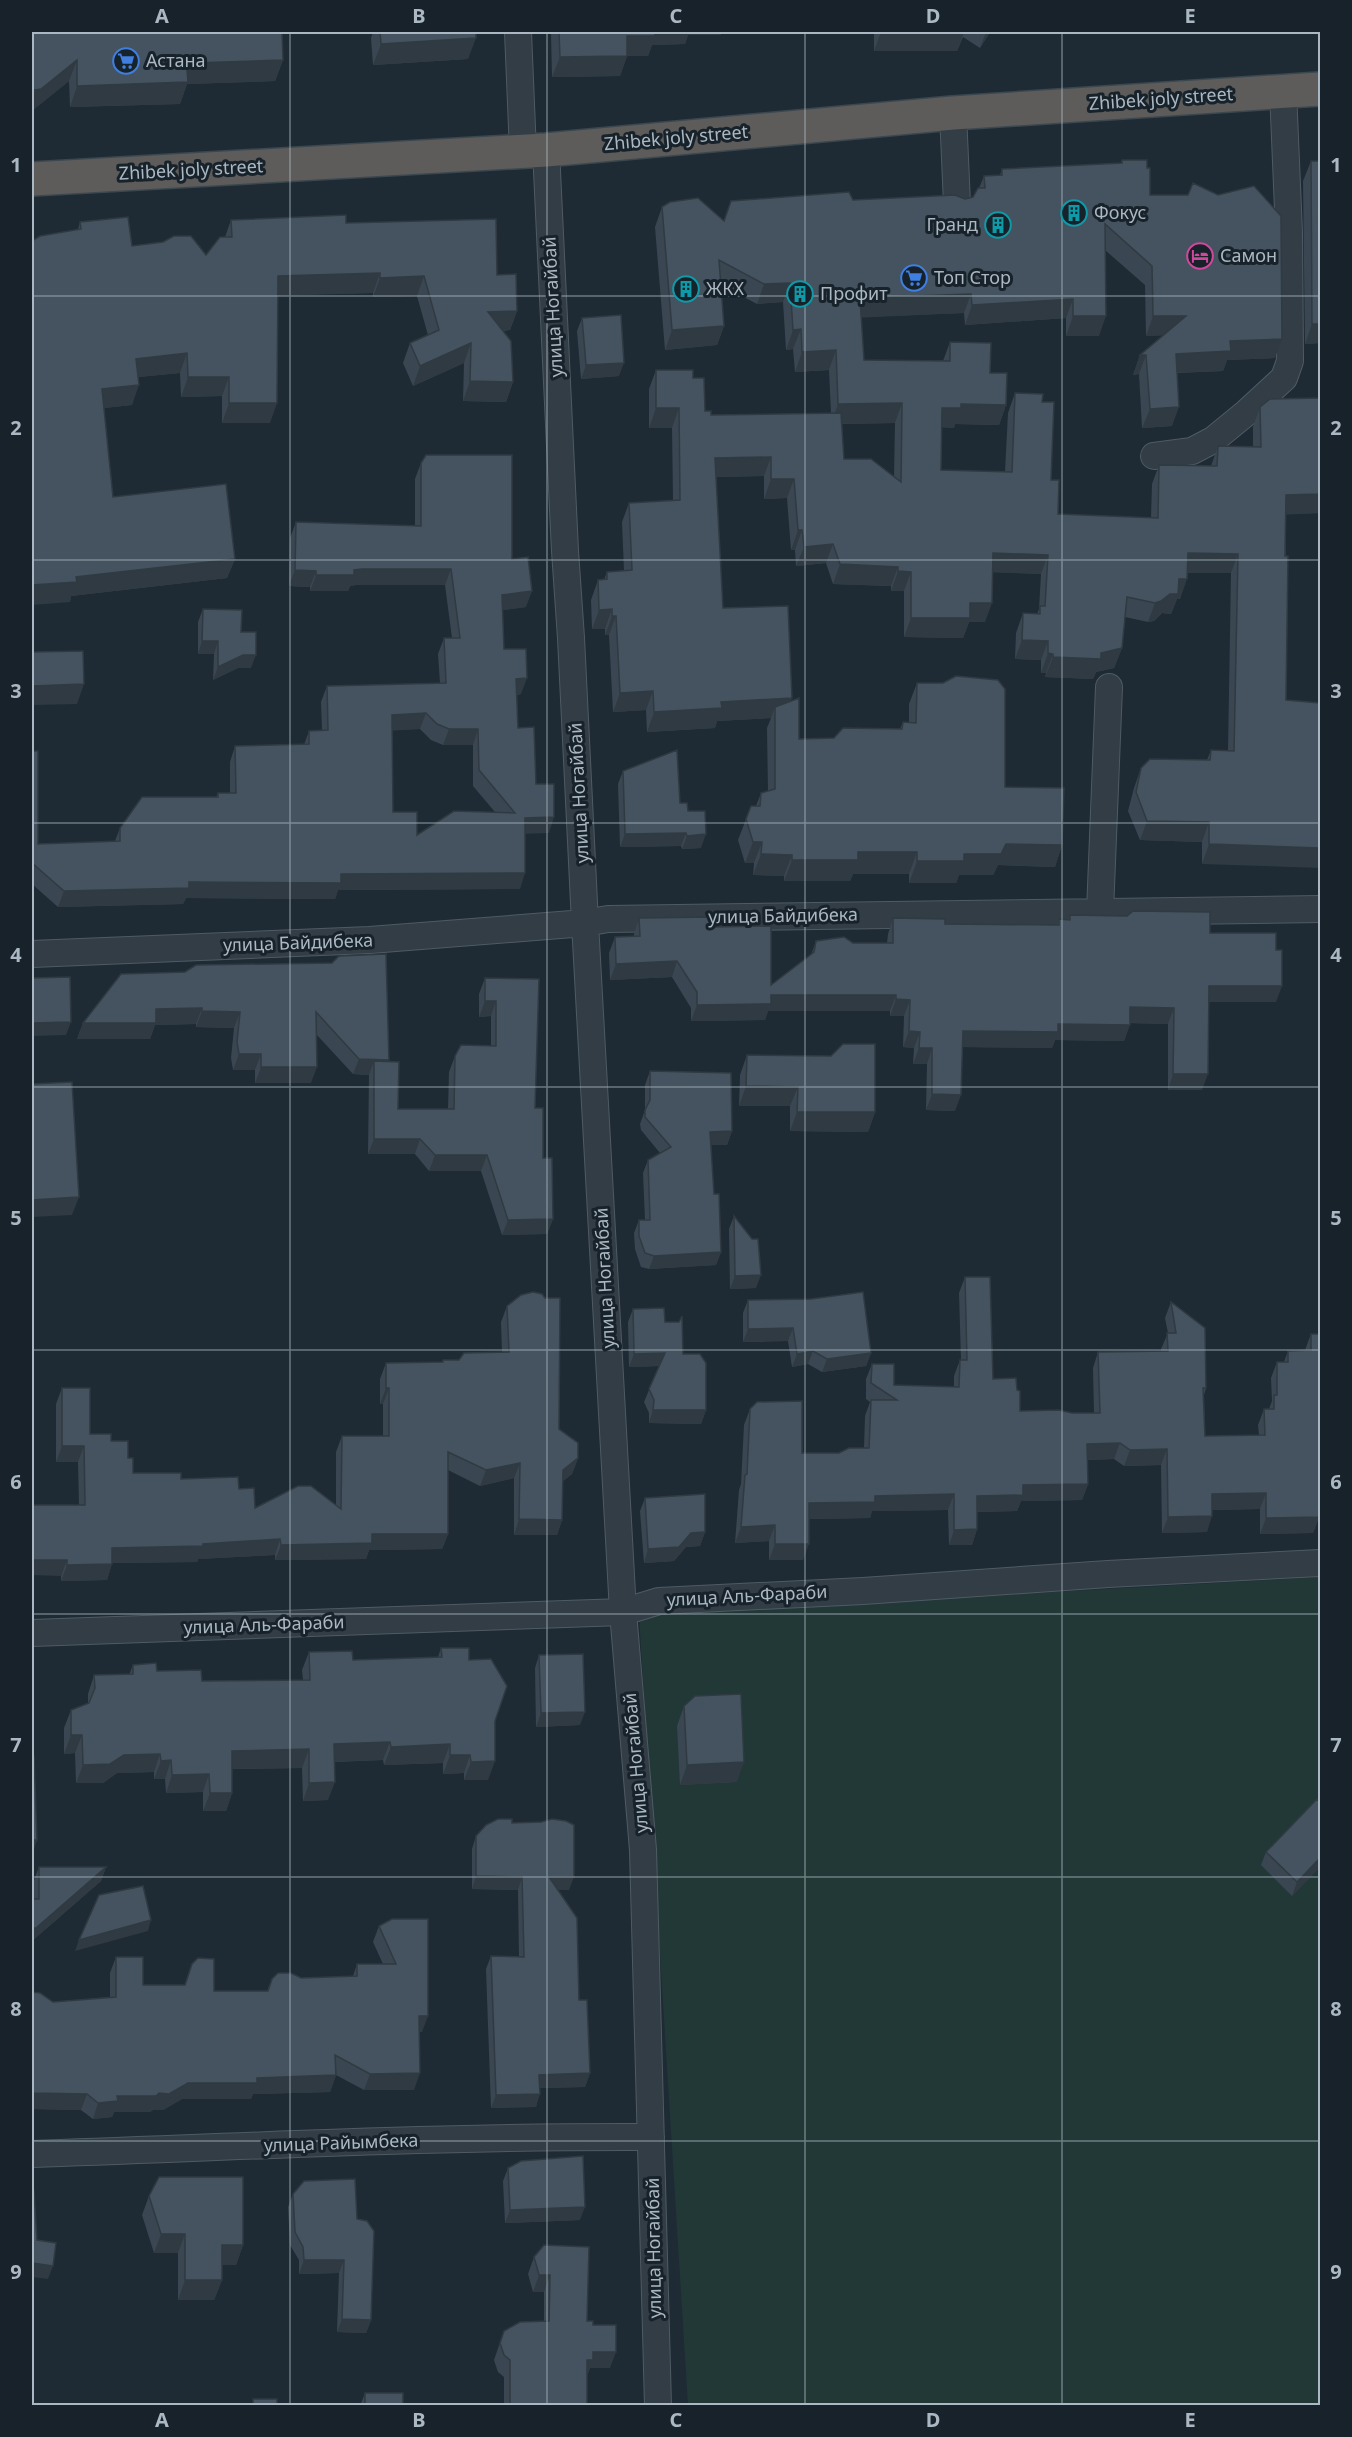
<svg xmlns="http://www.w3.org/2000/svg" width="1352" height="2437" font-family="'Noto Sans',sans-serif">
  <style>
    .park { fill: #213837 }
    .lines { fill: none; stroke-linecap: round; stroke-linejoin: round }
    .minor-casing { stroke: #4f5b64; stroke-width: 28 }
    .trunk-casing { stroke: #3c4850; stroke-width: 36 }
    .minor { stroke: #323d46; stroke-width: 26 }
    .trunk { stroke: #5e5c5a; stroke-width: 33 }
    .wall { fill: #3a4752; fill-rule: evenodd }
    .shaded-wall { fill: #303a42 }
    .building { fill: #44535f; stroke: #303a42; stroke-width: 1.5; fill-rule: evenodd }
    .grid { fill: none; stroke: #abb8c3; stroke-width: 1.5; stroke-opacity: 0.55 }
    .labels { text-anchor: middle; stroke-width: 6; stroke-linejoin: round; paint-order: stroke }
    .poi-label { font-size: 18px; fill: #abb8c3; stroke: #17222a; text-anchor: start }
    .street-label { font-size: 18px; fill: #abb8c3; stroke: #17222a }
    .neatline { fill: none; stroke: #abb8c3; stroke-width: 2 }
    .grid-label { font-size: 20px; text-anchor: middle; font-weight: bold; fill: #abb8c3 }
  </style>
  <rect width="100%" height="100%" fill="#1e2b35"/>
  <path class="park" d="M1320,1577V2405H688L639,1615Z"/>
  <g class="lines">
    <g class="minor-casing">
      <path id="minor" d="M518,32L523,152
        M953,113L957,204
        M546,150L565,551L571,638L585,923L623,1612L643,1850L658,2406
        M1154,456L1192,451L1213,440L1246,413L1284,378L1290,361L1289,233L1283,91
        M1100,912L1109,687
        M32,954L370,940L585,923L608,919L1320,909
        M32,1633L623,1612L659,1601L863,1591L1108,1574L1320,1563
        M32,2154C238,2147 444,2136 651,2137"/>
    </g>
    <g class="trunk-casing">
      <path id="trunk" d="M32,179L546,150L953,113L1320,89"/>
    </g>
    <use href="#minor" class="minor"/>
    <use href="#trunk" class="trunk"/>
  </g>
  <path class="wall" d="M32,32L283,60L275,81L187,84L180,104L70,107L69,81L33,110L32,111Z
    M373,32H476L468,59L373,65L371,38Z
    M551,32H724L720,35H688L685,44L652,45L648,56H627L620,76L552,77Z
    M874,32H990L980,48L963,37L957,51H874Z
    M1122,160L1147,168L1150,195L1275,358L1227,360L1223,371L1177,373L1172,426L1142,428L1139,374L1133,375L1140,355L1163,335L1146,336L1145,285L1105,250L1099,336H1066V318L965,325L964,313L861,317L864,360L943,361L950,342L990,373L1006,405L999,425L955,424L954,428L942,427L941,470L1005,472L1008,413L1015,393L1042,402L1051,480L1058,514L1151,518L1152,484L1159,465L1211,466L1218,446L1253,447V427L1260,407L1320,398V513L1286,514V700L1202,864V842L1140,840L1128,811L1134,788L1141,768L1207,760L1211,750L1228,751L1231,573H1188L1180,599H1177L1171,614L1162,613L1154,621L1148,622L1125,617L1122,648L1114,668L1096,672L1093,679L1045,677L1046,673H1041V660L1015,659L1016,633L1023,613L1037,614L1039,609L1041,574L992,572L985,622H969L963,638L904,637V591H891V586L833,584L826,563L796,566L795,550H791L787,498L764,499V476L716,477L723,608L790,701L799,739L834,738L900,729L903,722H909V704L917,683L1005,787L1062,845L1055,867L998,865L993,875H959L956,883H909V874H853L850,881H784V876L753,875L754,863H745L738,840L751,806H756L761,793L768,791L767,728L771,718L717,721L715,728L647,732L646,710L613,712L609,635H605V629H592L591,600L598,580H604L607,572L624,571L622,522L629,503L673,500L672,428H649V389L656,370L693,378L705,411L711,415L831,413L829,370L795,372L793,349L786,350L783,302L757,304L721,285L724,326L717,345L665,350L655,227L662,207L724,221L853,200L965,199L973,197L979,188L984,176L1000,175L1002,169L1121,163ZM895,423L894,477L844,459L842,424Z
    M1311,161L1320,343L1305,344L1303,181Z
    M231,220L346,223L497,275L517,311L510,330L503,331L513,382L506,402L463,401L464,363L413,386L403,363L410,343L428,335L417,296L373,297V293L278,295L270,423H222V396L181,397L180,373L138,377L132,405L104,408L113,497L235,559L227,578L71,596L70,602L78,229L80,222L132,246L206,255L225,237Z
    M582,318L619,376L581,379L577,331Z
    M421,463L512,559L526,607L502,610L504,649L521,694L517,695L518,728L536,784L549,833H525L520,889L338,890L335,899L186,898L183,904L58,907L32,884V751L38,844L115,841L120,828L216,797L218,793H230V762L235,746L304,745L309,731L322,730L321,702L327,686L440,683L438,654L444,638H452L445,585H356L350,586L348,591H310V587L289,586L290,538L296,522L415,526V479ZM420,729L431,740L443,745H473V786L495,812L417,835L393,812L392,730Z
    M203,609L241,632L251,668H238L213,680L214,654H198V622Z
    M623,771L680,803L688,811L701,848L682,849L681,846L620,847L618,784Z
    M1070,915L1210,933L1276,1002H1209L1202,1090H1168V1024L1130,1023L1124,1041L1055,1040L1052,1048L962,1047L955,1111L926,1110L927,1064H913L914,1048L903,1047L904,1016H890V1011H768L765,1020L691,1021V1008L672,977L610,980L609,953L615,937L634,936V934L639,918L713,927L771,985L811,955L816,941L853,943H887L888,934L893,918L945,924L1057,925L1059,919L1068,920Z
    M332,963L389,1060L388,1062L398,1109H448L449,1072L455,1056L491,1046V1016L479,1017V994L485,978L539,979L535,1108L553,1219L547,1234L502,1235L481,1171H429L415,1154H368L369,1075L353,1074L316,1034L311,1083H255V1070H233L231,1058L234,1028L196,1027V1024L155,1025L150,1039H77L83,1023L185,972Z
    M747,1055L875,1112L868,1132L790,1131V1106H739L740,1075Z
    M650,1071L732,1131L727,1145H711L714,1194L721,1252L716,1265L649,1269L641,1267L635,1249L634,1233L639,1220H645L643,1173L648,1160L660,1153L641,1130L640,1124L645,1110V1085Z
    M734,1216L756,1288L730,1289L729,1229Z
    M965,1277L993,1379L1017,1390L1020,1411L1072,1413H1094L1093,1368L1098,1352L1161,1351V1349L1168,1333L1165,1318L1171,1302L1206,1388L1204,1395L1205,1436L1259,1435L1258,1425L1264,1409H1269L1272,1401L1271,1378L1277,1362H1284L1288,1351L1305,1350L1311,1334L1318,1520L1313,1533L1260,1534V1509L1212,1510L1207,1532L1162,1533L1161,1465L1124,1466L1114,1459L1088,1460V1484L1082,1500L1021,1501L1017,1511L977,1512V1529L972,1545H949L948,1510L872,1511L870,1518L809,1519L803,1560H769V1541L735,1543L739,1490L741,1484L744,1425L750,1409L802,1453H839L864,1448L865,1416L870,1402L866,1399V1379L872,1364L894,1385L954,1387V1376L960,1360H961L959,1293Z
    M748,1300L871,1353L866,1366L822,1372L808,1364L792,1367L788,1341L743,1342V1313Z
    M507,1306L559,1429L578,1458L572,1474L563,1481L562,1520L557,1535H514V1478L480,1486L448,1470V1534L442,1549L369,1550L366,1559L275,1560V1555L198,1559L197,1562L112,1563L107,1580L61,1581V1576L79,1505L78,1462H56V1404L62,1388L90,1434L111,1441L128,1458L133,1473L181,1479L239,1489L255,1508L336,1505V1452L342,1436H383V1404H380V1379L386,1363L442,1362L443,1360H459L502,1352L501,1322Z
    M633,1309L665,1322L683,1354L706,1410L701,1424L649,1423V1413L644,1402L659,1366L629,1367L628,1322Z
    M645,1498L705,1532L700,1546L686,1547L674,1561L644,1563L640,1511Z
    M441,1648L469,1660L495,1721L488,1780H464V1773L443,1774V1763L384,1765L383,1760L334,1762L328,1800L303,1801L302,1768L232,1769V1793L226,1811H203V1792L166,1793L165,1779H154V1772L117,1773L103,1783H76L75,1753L64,1754V1728L71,1710L88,1704V1694L94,1675H129L133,1665L202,1681L303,1680L302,1670L309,1652L353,1660L438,1657Z
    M539,1655L580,1725L536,1727L535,1668Z
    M684,1706L737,1782L680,1785L677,1726Z
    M512,1823L569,1890H558L579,2000L590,2073L585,2087L540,2088L536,2107L491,2108L486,1969L491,1956L519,1957L518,1890L472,1889V1849L476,1836Z
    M1266,1852L1320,1867L1292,1896L1261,1865Z
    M39,1867H106L101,1881L32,1941V1899H34V1880Z
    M392,1919L422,2032H419L414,2090H364L336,2075L330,2092L253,2094L251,2099H182L163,2110H153L150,2112H114L112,2117L93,2119L81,2110L32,2109V1992L53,2002L110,1997V1973L116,1957L143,1985L214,1991H267L272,1979L353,1976L357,1964H383L373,1942L379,1926Z
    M508,2168L580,2220L505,2223L503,2181Z
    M293,2194L357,2219L371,2320L366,2333L337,2332L339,2273L299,2274V2260L290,2245L288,2207Z
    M149,2196L243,2245L236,2265H222V2280L214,2300H178V2253H154L142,2215Z
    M534,2257L587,2321L593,2325L610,2368H590L587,2376V2406H504V2377L498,2372L494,2360L504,2331L544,2321V2292H533L528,2274Z
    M365,2393L403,2406H360Z"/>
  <path class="shaded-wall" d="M653,32H724L720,35H688L685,44L652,45L648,56H627L620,76L552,77L560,57L627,36Z
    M881,32H964L957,51H874Z
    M986,32H990L980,48Z
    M476,38L468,59L373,65L381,44Z
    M77,60L69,81L33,110L32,111V98L35,90Z
    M283,60L275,81L187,84L180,104L70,107L77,86L187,69L192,63Z
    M380,273L373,293L271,296L278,276Z
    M424,276L417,296L373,297L380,278Z
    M790,283L783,302L757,304L764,284Z
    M971,294L964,313L853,318L860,298Z
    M1073,299L1066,318L965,325L972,305Z
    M517,311L510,330L481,331L488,312Z
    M1073,316H1106L1099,336H1066Z
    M1153,316H1186L1179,335L1146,336Z
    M1312,324H1320V343L1305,344Z
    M724,326L717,345L665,350L672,330Z
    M801,329L793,349L786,350L793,330Z
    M1282,339L1275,358L1227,360L1223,371L1169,373L1176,354L1230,341Z
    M471,343L464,363L413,386L420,366Z
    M836,350L829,370L795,372L802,352Z
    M187,353L180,373L129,378L136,359Z
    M1140,355H1146L1139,374L1133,375Z
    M624,363L619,376L581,379L586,365Z
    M188,377H229L222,396L181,397Z
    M470,381L513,382L506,402L463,401Z
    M139,385L132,405L95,409L102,389Z
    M229,403H277L270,423H222Z
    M902,403L895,423L831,424L838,404Z
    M961,404L1006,405L999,425L955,424L954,428L935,427L942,408Z
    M1179,407L1172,426L1142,428L1150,409Z
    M656,408H679L672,428H649Z
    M771,457L764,476L708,477L715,458Z
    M771,479H794L787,498L764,499Z
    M1320,494V513L1279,515L1286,495Z
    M798,530H802L795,550H791Z
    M833,544L826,563L796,566L804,547Z
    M993,553L1048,555L1041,574L985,572Z
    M1188,553L1238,554L1231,573H1181Z
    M235,559L227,578L71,596L70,602L32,605V585L76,577Z
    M840,564L898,567L891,586L833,584Z
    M362,569H451L445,585H356L350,586L348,591H310L316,575Z
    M295,570L316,571L310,587L289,586Z
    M898,571L911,572L904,591H891Z
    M1179,579H1187L1180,599H1177L1171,614L1162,613L1154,621L1148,622L1155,603Z
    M532,591L526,607L496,611L502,595Z
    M970,603H992L985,622H969L963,638L904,637L911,618Z
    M612,609L605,629H592L599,610Z
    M612,616H616L609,635H605Z
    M1022,640L1048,641L1041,660L1015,659Z
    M202,641H218L214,654H198Z
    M1122,648L1114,668L1096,672L1093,679L1045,677L1053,657Z
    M1048,653L1053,654L1046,673H1041Z
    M243,655H256L251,668H238L213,680L218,667Z
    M527,678L521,694L510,695L516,679Z
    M84,684L77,704L32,705V686Z
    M653,691L646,710L613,712L620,693Z
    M792,698L785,717L775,707L771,718L717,721L715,728L647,732L654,712L721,702Z
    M426,713L420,729L386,731L392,715Z
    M449,729H478L473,745H443Z
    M554,817L549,833L519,834L525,818Z
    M1147,821L1209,822L1202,842L1140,840Z
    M686,833L681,846L620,847L625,834Z
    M706,834L701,848L682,849L687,836Z
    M753,842H762L754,863H745Z
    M1006,844L1062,845L1055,867L998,865L993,875H959L956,883H909L917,861L964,854Z
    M1209,844L1320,848V868L1202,864Z
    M858,852H917L909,874H853L850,881H784L792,860Z
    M761,854L792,855L784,876L753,875Z
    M525,873L520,889L338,890L335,899L186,898L183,904L58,907L64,891L189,882L341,874Z
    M677,961L672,977L610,980L616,964Z
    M1209,986H1282L1276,1002H1203Z
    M771,995H896L890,1011H768L765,1020L691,1021L697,1005Z
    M896,999L910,1000L904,1016H890Z
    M485,1001H496L491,1016L479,1017Z
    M1130,1007L1174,1008L1168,1024L1124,1023Z
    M202,1008L196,1024L155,1025L150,1039H77L83,1023L156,1009Z
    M202,1011L240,1012L234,1028L196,1027Z
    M71,1022L66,1035L32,1036V1023Z
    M1058,1024L1130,1025L1124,1041L1055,1040L1052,1048L957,1047L963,1031Z
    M909,1031L920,1032L914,1048L903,1047Z
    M919,1048H932L927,1064H913Z
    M239,1054H261L255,1070H233Z
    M359,1059L389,1060L383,1075L374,1061L369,1075L353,1074Z
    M261,1067H317L311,1083H255Z
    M1173,1074H1208L1202,1090H1168Z
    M746,1086L798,1087L790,1106H739Z
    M932,1094L961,1095L955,1111L926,1110Z
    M797,1112H875L868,1132L790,1131Z
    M732,1131L727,1145H705L710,1132Z
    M374,1139H420L415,1154H368Z
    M435,1155H487L481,1171H429Z
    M79,1197L72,1215L32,1217V1200Z
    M553,1219L547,1234L502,1235L508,1220Z
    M721,1252L716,1265L649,1269L654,1256Z
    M761,1275L756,1288L730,1289L735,1276Z
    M793,1328L788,1341L743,1342L748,1329Z
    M813,1351L808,1364L792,1367L797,1354Z
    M665,1353L660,1366L629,1367L634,1354Z
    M871,1353L866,1366L822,1372L827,1359Z
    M386,1388H389L383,1404H380Z
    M653,1410H706L701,1424L649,1423Z
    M1120,1443L1114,1459L1082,1460L1087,1444Z
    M62,1446H84L78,1462H56Z
    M1167,1449L1161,1465L1124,1466L1130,1450Z
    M578,1458L572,1474L557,1486L563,1470Z
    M520,1463L514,1478L480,1486L486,1470Z
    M1088,1484L1082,1500L1021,1501L1017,1511L971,1512L977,1496L1023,1485Z
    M1266,1493L1260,1509L1206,1510L1212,1494Z
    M954,1494L948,1510L872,1511L870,1518L803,1519L809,1503L875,1496Z
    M1319,1504H1320V1520H1318L1313,1533L1260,1534L1266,1518Z
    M1212,1516L1207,1532L1162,1533L1168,1517Z
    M519,1519L562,1520L557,1535H514Z
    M775,1525L769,1541L735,1543L741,1527Z
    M977,1529L972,1545H949L954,1530Z
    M705,1532L700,1546L686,1547L674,1561L644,1563L648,1549L691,1533Z
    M372,1534H448L442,1549L369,1550L366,1559L275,1560L281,1545Z
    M280,1539L275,1555L198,1559L197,1562L106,1563L112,1548Z
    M775,1544H809L803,1560H769Z
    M32,1560H67L61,1576L32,1575Z
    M112,1564L107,1580L61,1581L67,1565Z
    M585,1712L580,1725L536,1727L541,1713Z
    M71,1735H82L75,1753L64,1754Z
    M390,1742L383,1760L327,1762L334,1744Z
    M450,1744L443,1763L384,1765L391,1747Z
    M309,1749L302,1768L225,1769L232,1751Z
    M160,1754L154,1772L117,1773L103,1783H76L83,1765L124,1755Z
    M450,1755H470L464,1773L443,1774Z
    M171,1760L165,1779H154L161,1761Z
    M495,1761L488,1780H464L471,1762Z
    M744,1762L737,1782L680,1785L687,1765Z
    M209,1774L203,1792L166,1793L172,1775Z
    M335,1782L328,1800L303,1801L309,1783Z
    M210,1793H232L226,1811H203Z
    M32,1840H37L32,1855Z
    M1320,1858V1867L1292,1896L1297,1882Z
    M106,1867L101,1881L32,1941V1928Z
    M476,1876L522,1877L518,1890L472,1889Z
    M549,1877H574L569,1890H545Z
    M151,1920L148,1931L75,1951L79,1940Z
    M419,2016H428L422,2032H414Z
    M420,2073L414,2090H364L370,2074Z
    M590,2073L585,2087L535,2088L539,2075Z
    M336,2075L330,2092L253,2094L251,2099H182L163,2110H153L150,2112H114L112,2117L93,2119L98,2103L117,2096L159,2093L188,2083L257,2078Z
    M32,2093L87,2094L81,2110L32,2109Z
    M540,2094L536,2107L491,2108L496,2095Z
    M585,2207L580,2220L505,2223L510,2210Z
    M161,2234H185L178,2253H154Z
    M222,2245H243L236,2265H215Z
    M304,2260H344L339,2273L299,2274Z
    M32,2263L53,2266L48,2279L32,2277Z
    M539,2275H550L544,2292H533Z
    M185,2280H222L214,2300H178Z
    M342,2319L371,2320L366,2333L337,2332Z
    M593,2352H616L610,2368H590L587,2376V2360Z"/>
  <path class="building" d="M32,32H282L283,60L192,63V69H187L188,82L77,86V60L41,89L35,90L32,89Z
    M380,32H476V38L381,44Z
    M559,32H655V36H627V56L560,57Z
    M1122,160H1147V168H1150V195H1188L1193,183L1218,195L1254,186L1281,216L1282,339L1230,341L1231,351L1176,354L1179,407L1150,409L1146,355H1140L1186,316H1153L1152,266L1105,224L1106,316H1073V299L972,305L971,294L860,298L864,360L950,361V342L991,343L990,373H1007L1006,405L961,404V408H942L941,470L1012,472L1015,393L1043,394L1042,402H1054L1051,480H1059L1058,514L1158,518L1159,465L1217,466L1218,446L1261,447L1260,407L1270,399L1320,398V494L1286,495L1285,556H1288L1286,700L1320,703V848L1209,844V822L1147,821L1136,792L1141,768L1150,759L1210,760L1211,750L1234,751L1238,554L1188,553L1187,579H1179L1178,594H1170L1161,601L1155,603L1127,597L1122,648L1101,653V659L1053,657V654L1048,653V641L1022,640L1023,613L1040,614V606H1045L1048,555L993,553L992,603H970V618H911V572L898,571V567L840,564L833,544L804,547L802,530H798L794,479H771V457L715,458L723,608L788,606L792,698L721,702L722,708L654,712L653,691L620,693L616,616H612V609L599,610L598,580L607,579V572L632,570L629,503L680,500L679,408H656V370H693V378H704L705,411H711V415L841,413L844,459H871L901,482L902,403L838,404L836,350L802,352L801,329L793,330L790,283L764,284L719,260L724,326L672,330L662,207L670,202L698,198L724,221L731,201L849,192L853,200L955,195L965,199L973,197L978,188H985L984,176L1002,175V169L1122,163Z
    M1311,161H1320V324H1312Z
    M346,215V223L496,219L497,275L516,274L517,311L488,312L511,341L513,382L470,381L471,343L420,366L410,343L439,330L424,276L380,278V273L278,276L277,403H229V377H188L187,353L136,359L139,385L102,389L113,497L226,484L235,559L76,577L77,582L32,585V241L40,236L81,229L80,222L128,217L132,246L163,242L174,236H191L206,255L220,237H232L231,220Z
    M621,315L624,363L586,365L582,318Z
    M426,455H512V559L528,557L532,591L502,595L504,649H526L527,678L516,679L518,728L534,727L536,784H554V817L525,818V873L341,874V883L189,882V888L64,891L32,863V751H38V844L120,841V828L142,797H218V793H236L235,746L309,744V731L328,730L327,686L446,683L444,638H460L451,569H362L354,570V575H316V571L295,570L296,522L421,526V463ZM426,713L437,724L449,729H478L479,770L515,813L454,811L417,835V812H393L392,715Z
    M203,609L242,610L241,632H256V655H243L218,667V641H202Z
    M83,651L84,684L32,686V652Z
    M956,676L998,680L1005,689V787L1064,788L1062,845L1006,844L1001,854H964V861H917V852H858V860H792V855L761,854L762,842H753L746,819L751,806H760L761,793L775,789V707L799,698V739L834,738L843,728L902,729L903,722L916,723L917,683H943Z
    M677,750L680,803H687L688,811H705L706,834L687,836L686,833L625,834L623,771Z
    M1133,911L1210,912V933H1276V950H1282V986H1209L1208,1074H1173L1174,1008L1130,1007V1025L1058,1024V1032L963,1031L961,1095L932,1094V1048H919L920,1032L909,1031L910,1000L896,999V995H771V1004L697,1005V992L677,961L616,964L615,937L640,936L639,918L712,917L713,927L771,926V985L814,952L816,941L844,937L853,943H893V918L945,919V924L1059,925V919L1070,920V915L1127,916Z
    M386,954L389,1060L359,1059L316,1012L317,1067H261V1054H239L237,1042L240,1012L202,1011V1008L156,1009V1023H83L121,974L185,972L196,965L332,963L339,956Z
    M70,977L71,1022L32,1023V978Z
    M485,978L539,979L535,1108H543V1158H552L553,1219L508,1220L487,1155H435L420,1139H374V1061L399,1062L398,1109H454L455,1056L461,1045L496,1046V1001H485Z
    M843,1044H875V1112H797L798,1087L746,1086L747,1055L831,1056Z
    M650,1071L731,1073L732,1131L710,1132L714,1194H719L721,1252L654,1256L645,1253L639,1236V1220H650L648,1160L671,1147L645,1117V1110L650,1100Z
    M72,1082L79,1197L32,1200V1084Z
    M734,1216L752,1239H758L761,1275L735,1276Z
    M965,1277H990L993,1379L1016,1378L1017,1390L1020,1391V1411L1059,1410L1072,1413H1100L1098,1352L1168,1351L1167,1333H1176L1171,1302L1205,1328L1206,1388H1203L1205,1436L1265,1435L1264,1409H1274V1395H1277V1362H1288V1351L1311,1350V1334H1320V1504H1319V1517L1266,1518V1493L1212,1494V1516L1168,1517L1167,1449L1130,1450L1120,1443L1087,1444L1088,1484L1023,1485V1495L977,1496V1529L954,1530V1494L875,1496V1502L809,1503V1544H775V1525L741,1527L745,1475L747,1474L750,1409L757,1402L802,1401V1453H839L849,1448H869L871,1400H897L871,1383L872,1364H894V1385L959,1387L960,1360H967Z
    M533,1292L542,1294L545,1298H560L559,1429L578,1443V1458L563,1470L562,1520L519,1519L520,1463L486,1470L448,1452V1534H372V1543L281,1545L280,1539L203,1544V1546L112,1548V1564L67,1565V1560H32V1505H85L84,1446H62V1388H90V1434H111V1441H128V1458H133V1473H181V1479L238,1477L239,1489L254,1488L255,1508L298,1486H311L341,1509L342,1436H389V1388H386V1363L443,1362V1360H459L464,1353L509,1352L507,1306L521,1295Z
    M863,1292L871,1353L827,1359L813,1351L797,1354L793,1328L748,1329V1300L811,1299Z
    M664,1308L665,1322H679L682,1316L683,1354H700L706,1363V1410H653L654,1400L649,1389L665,1353L634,1354L633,1309Z
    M705,1494V1532L691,1533L679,1547L648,1549L645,1498Z
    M441,1648H469V1660L491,1659L507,1686L495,1721V1761L471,1762L470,1755H450V1744L391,1747L390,1742L334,1744L335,1782L309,1783V1749L232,1751V1793H210L209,1774L172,1775L171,1760L161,1761L160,1754L124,1755L110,1764L83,1765L82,1735H71V1710L89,1703L95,1688L94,1675L133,1674V1665L156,1663L157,1671L201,1670L202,1681L310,1680L309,1652L352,1651L353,1660L442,1657Z
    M583,1654L585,1712L541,1713L539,1655Z
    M741,1694L744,1762L687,1765L684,1706L695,1696Z
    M32,1756H34L37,1840H32Z
    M1317,1799L1320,1803V1858L1297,1882L1266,1852Z
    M498,1819H512V1823L541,1822L552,1819L566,1821L574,1825V1877H549L577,1918L579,2000H587L590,2073L539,2075L540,2094L496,2095L491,1956L524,1957L522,1877L476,1876V1836L486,1825Z
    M39,1867H106L36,1928H32V1899H39Z
    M143,1886L151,1920L79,1940L99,1895Z
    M392,1919H428V2016H419L420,2073L370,2074L335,2055L336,2075L257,2078V2083H188L169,2094L159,2093L156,2096H117L118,2101L98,2103L87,2094L32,2093V1992L40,1993L53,2002L116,1997V1957H143V1985H185L192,1964L198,1958L214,1959V1991H268L272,1979L278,1973H291L301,1978L357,1976V1964H396L379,1926Z
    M583,2156L585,2207L510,2210L508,2168L521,2161Z
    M159,2177H243V2245H222V2280H185V2234H161L149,2196Z
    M355,2179L357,2219L367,2221L374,2231L371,2320L342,2319L344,2260H304L303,2247L295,2232L293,2194L304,2181Z
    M32,2191H34L37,2240L56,2243L53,2266L32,2263Z
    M544,2245L589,2247L587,2321H593V2325H616V2352H593V2360H587V2406H510V2360L504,2355L500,2343L504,2331L520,2322L549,2321L550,2275H539L534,2257Z
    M365,2393H403V2406H365Z
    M253,2399H277V2405L291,2406H253Z"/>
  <path class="grid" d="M290,32V2406M547,32V2406M805,32V2406M1062,32V2406M32,296H1320M32,560H1320M32,823H1320M32,1087H1320M32,1350H1320M32,1614H1320M32,1877H1320M32,2141H1320"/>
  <defs>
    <g id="supermarket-ring" transform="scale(1.35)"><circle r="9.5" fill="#17222a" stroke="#3f7fe0" stroke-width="1.5"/><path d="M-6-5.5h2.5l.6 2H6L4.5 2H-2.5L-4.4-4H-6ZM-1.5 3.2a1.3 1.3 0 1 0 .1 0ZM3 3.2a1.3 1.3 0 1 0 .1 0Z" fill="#3f7fe0"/></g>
    <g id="building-ring" transform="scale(1.35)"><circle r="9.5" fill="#17222a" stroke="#0f9aa8" stroke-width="1.5"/><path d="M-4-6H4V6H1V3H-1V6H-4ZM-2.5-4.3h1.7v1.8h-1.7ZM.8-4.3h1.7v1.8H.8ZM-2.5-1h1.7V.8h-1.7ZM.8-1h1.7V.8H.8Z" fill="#0f9aa8"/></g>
    <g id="hotel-ring" transform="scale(1.35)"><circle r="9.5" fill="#17222a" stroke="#d1479c" stroke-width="1.5"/><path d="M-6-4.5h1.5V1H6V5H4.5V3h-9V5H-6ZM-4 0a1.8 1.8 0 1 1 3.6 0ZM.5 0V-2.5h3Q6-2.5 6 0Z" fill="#d1479c"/></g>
  </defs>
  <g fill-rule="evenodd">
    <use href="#supermarket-ring" x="126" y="61"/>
    <use href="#building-ring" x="1074" y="213"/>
    <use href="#building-ring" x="998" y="225"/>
    <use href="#hotel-ring" x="1200" y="256"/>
    <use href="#supermarket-ring" x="914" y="278"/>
    <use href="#building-ring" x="686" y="289"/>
    <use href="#building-ring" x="800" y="294"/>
  </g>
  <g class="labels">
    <g class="poi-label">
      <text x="146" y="67">Астана</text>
      <text x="1094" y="219">Фокус</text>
      <text x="978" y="231" text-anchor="end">Гранд</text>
      <text x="1220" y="262">Самон</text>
      <text x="934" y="284">Топ Стор</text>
      <text x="706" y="295">ЖКХ</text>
      <text x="820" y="300">Профит</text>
    </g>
    <g class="street-label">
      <text transform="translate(1161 99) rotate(-4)" y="6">Zhibek joly street</text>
      <text transform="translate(676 138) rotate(-5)" y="6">Zhibek joly street</text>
      <text transform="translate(191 170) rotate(-3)" y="6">Zhibek joly street</text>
      <text transform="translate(553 307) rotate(-93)" y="6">улица Ногайбай</text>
      <text transform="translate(579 793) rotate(-93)" y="6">улица Ногайбай</text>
      <text transform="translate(783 916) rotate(-1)" y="6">улица Байдибека</text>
      <text transform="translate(298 943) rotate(-2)" y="6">улица Байдибека</text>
      <text transform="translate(605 1278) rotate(-93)" y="6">улица Ногайбай</text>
      <text transform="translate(747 1596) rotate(-3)" y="6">улица Аль-Фараби</text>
      <text transform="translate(264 1625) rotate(-2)" y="6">улица Аль-Фараби</text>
      <text transform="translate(636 1763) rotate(-95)" y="6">улица Ногайбай</text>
      <text transform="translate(341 2143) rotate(-2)" y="6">улица Райымбека</text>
      <text transform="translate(654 2248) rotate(-91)" y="6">улица Ногайбай</text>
    </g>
  </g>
  <rect width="1352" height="2437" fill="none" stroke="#17222a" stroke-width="66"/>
  <rect x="33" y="33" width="1286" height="2371" class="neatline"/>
  <g class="grid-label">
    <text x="162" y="23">A</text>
    <text x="419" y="23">B</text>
    <text x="676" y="23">C</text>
    <text x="933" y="23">D</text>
    <text x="1190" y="23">E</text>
    <text x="16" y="172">1</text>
    <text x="1336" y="172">1</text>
    <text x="16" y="435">2</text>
    <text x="1336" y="435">2</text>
    <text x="16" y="698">3</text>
    <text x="1336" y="698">3</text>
    <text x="16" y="962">4</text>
    <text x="1336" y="962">4</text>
    <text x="16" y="1225">5</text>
    <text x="1336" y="1225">5</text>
    <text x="16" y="1489">6</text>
    <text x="1336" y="1489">6</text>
    <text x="16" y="1752">7</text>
    <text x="1336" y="1752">7</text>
    <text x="16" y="2016">8</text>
    <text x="1336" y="2016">8</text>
    <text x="16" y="2279">9</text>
    <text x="1336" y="2279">9</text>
    <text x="162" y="2427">A</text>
    <text x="419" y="2427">B</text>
    <text x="676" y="2427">C</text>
    <text x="933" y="2427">D</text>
    <text x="1190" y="2427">E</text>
  </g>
</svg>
